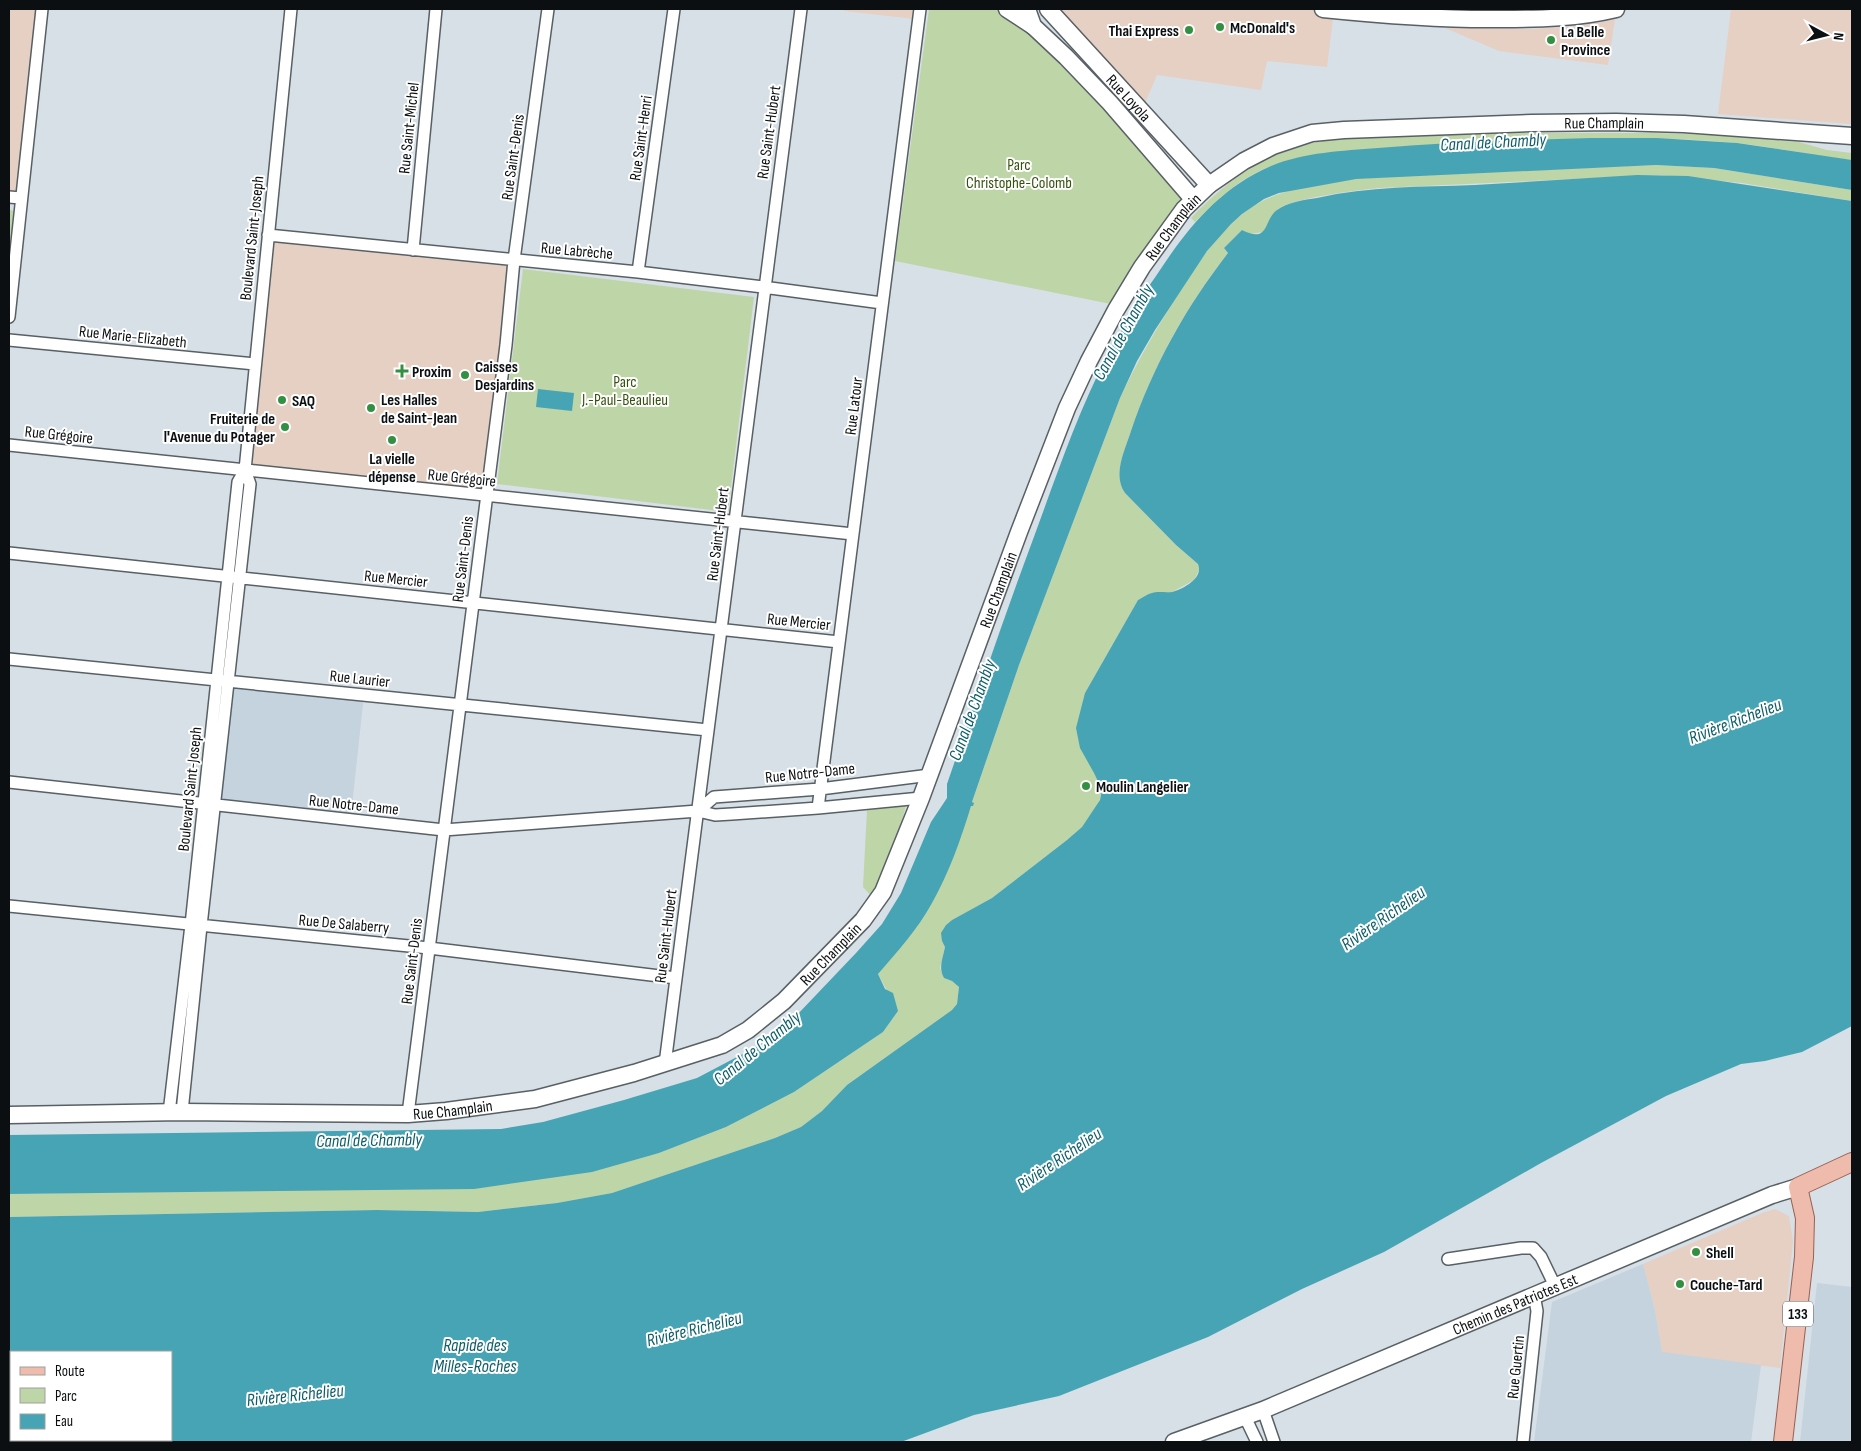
<svg xmlns="http://www.w3.org/2000/svg" width="1861" height="1451" font-family="'Sofia Sans Condensed',sans-serif">
  <style>
    .commercial { fill: #e5d0c3 }
    .built { fill: #c4d3de }
    .green { fill: #bed5a7 }
    .water { fill: #46a4b5; fill-rule: evenodd }
    .lines { fill: none; stroke-linecap: round; stroke-linejoin: round }
    .street-casing { stroke: #586065; stroke-width: 14 }
    .secondary-casing { stroke: #586065; stroke-width: 19 }
    .primary-casing { stroke: #976152; stroke-width: 20 }
    .street { stroke: #fff; stroke-width: 11 }
    .secondary { stroke: #fff; stroke-width: 16 }
    .primary { stroke: #eebbac; stroke-width: 18 }
    .poi-dot { fill: #339042; stroke: #fff; stroke-width: 2 }
    .labels { text-anchor: middle; stroke-width: 4; stroke-linejoin: round; paint-order: stroke }
    .shield { fill: #fff; stroke: #555758; stroke-width: 1 }
    .shield-label { font-size: 15px; font-weight: bold; fill: #0c0f11 }
    .poi-label { font-size: 16px; font-weight: bold; fill: #0c0f11; stroke: #fff; text-anchor: start }
    .street-label { font-size: 16px; fill: #0c0f11; stroke: #fff }
    .park-label { font-size: 16px; fill: #36510e; stroke: #fff }
    .water-label { font-size: 18px; font-style: italic; fill: #0e5e6a; stroke: #fff }
  </style>
  <rect width="100%" height="100%" fill="#d7e0e6"/>
  <path class="commercial" d="M9,9H37L18,193L9,192Z
    M844,9H916L915,19L844,11Z
    M1048,9H1323L1334,10L1327,67L1267,61L1261,90L1157,75L1142,110Z
    M1731,9H1852V124L1718,114Z
    M1615,19L1608,65L1499,51L1445,28L1531,29L1579,26Z
    M268,235L514,260L487,496L245,470Z
    M1775,1209L1789,1216L1793,1241L1780,1368L1662,1353L1655,1310L1643,1264L1762,1213Z"/>
  <path class="built" d="M228,681L364,695L351,815L214,805Z
    M1643,1264L1655,1310L1662,1352L1761,1365L1751,1442H1534L1552,1302Z
    M1817,1283L1852,1287V1442H1800Z"/>
  <path class="green" d="M929,9H1003L1065,61L1187,197L1111,304L895,261Z
    M1529,133H1654L1718,135L1799,142L1827,150L1852,153V160C1813,156 1775,147 1736,143C1642,134 1548,140 1453,144C1423,145 1393,147 1363,150C1332,152 1303,155 1274,165C1242,176 1217,199 1195,222L1191,218C1220,187 1254,161 1294,148C1320,139 1346,139 1373,137C1425,134 1477,134 1529,133Z
    M1656,165L1714,168L1852,190V201L1742,183L1662,175L1379,188C1359,190 1292,198 1278,209C1271,215 1269,225 1263,232L1250,234L1242,230L1224,248L1228,253C1186,306 1153,366 1131,431C1125,450 1112,475 1125,493L1176,545L1198,564L1200,568L1194,580L1172,592L1151,593L1138,600L1085,693L1094,773L1102,790L1100,799L1097,806L1082,827L1067,840L992,898L952,920L946,925L942,941L945,947L940,968L944,978L952,981L959,987L957,1004L952,1010L847,1085L822,1111L801,1127L775,1138L612,1193L557,1203L478,1212L377,1210L9,1217V1194L273,1190L659,1153L726,1127L794,1092L883,1032L898,1011L878,974L968,814L1019,665L1120,398C1137,362 1156,329 1177,296C1198,263 1219,229 1252,207C1305,172 1429,175 1493,172C1547,170 1602,167 1656,165Z
    M9,210L21,212L9,322Z
    M523,269L754,297L728,512L497,484Z
    M906,805L894,853L872,897L863,887L867,810Z"/>
  <path class="water" d="M1591,138H1657L1737,143L1852,160V190L1714,168L1656,165L1356,179L1279,193L1264,199L1242,214L1231,224L1207,251L1155,330L1137,361L1120,398L1019,665L972,802L974,803L973,806H971C961,839 949,873 932,903C918,929 897,952 878,974L885,989L893,993L898,1011L883,1032L794,1092L726,1127L659,1153L592,1172L474,1189L9,1194V1135L501,1129L543,1122L624,1100L697,1078L756,1047L796,1016L856,953L882,924L901,893L931,822L947,798V784C976,700 1004,617 1035,534C1057,474 1078,412 1107,356C1122,328 1138,301 1156,276C1186,230 1219,188 1271,166C1305,152 1342,151 1378,148C1448,142 1520,140 1591,138Z
    M1637,175L1688,176L1852,201V1026L1802,1052L1765,1061L1741,1064L1666,1096L1541,1163L1384,1252L1302,1289L1208,1337L1059,1396L974,1415L901,1442H9V1217L377,1210L478,1212L557,1203L612,1193L775,1138L801,1127L822,1111L847,1085L952,1010L957,1004L959,987L952,981L944,978C938,967 943,958 945,947L942,941L941,933L946,925L952,920L992,898L1067,840L1082,827L1100,800L1102,790L1094,773L1080,748L1076,728L1085,693L1138,600C1142,598 1147,594 1152,593C1158,591 1165,593 1172,592C1183,589 1204,578 1198,564L1176,545L1125,493C1112,475 1125,450 1131,431C1153,366 1186,307 1228,253L1224,248L1242,230C1270,244 1263,220 1277,210C1288,202 1304,200 1317,198C1369,186 1422,187 1475,185C1529,182 1583,178 1637,175ZM11,1352H171V1440H11Z
    M538,389L574,393L572,411L536,407Z"/>
  <g class="lines">
    <g class="street-casing">
      <path id="street" d="M9,197L21,198
        M268,235L638,272L763,287L882,303
        M413,250L436,9
        M638,272L674,9
        M9,317L42,9
        M9,340L255,364
        M9,445L853,534
        M9,553L839,642
        M9,659L708,730
        M9,782L444,830L698,811L715,815L732,814L818,808L921,798
        M818,808L920,9
        M698,811L714,797L820,789L930,775
        M9,906L429,948L676,978
        M665,1064C710,712 753,360 801,9
        M182,1112L201,926L250,484L245,470L291,9
        M169,1113L191,925L238,482L245,470
        M408,1114L506,345L514,260L548,9
        M1448,1259L1521,1248H1533L1541,1257L1555,1286
        M1263,1410L1274,1442
        M1245,1417L1257,1442
        M1523,1442L1537,1311L1534,1295"/>
    </g>
    <g class="secondary-casing">
      <g id="secondary">
        <path d="M1007,9L1033,26"/>
        <path d="M1027,9L1033,26L1066,57L1110,103L1193,199"/>
        <path id="s1" d="M1048,9L1209,185"/>
        <path d="M1323,9C1382,15 1442,20 1502,19C1540,19 1579,18 1616,9"/>
        <path id="s2" d="M9,1115L182,1112L408,1114L446,1111L535,1099L634,1073L722,1045L748,1030L784,1001L863,920L883,892L921,798L1019,532L1067,408L1089,361L1116,310L1142,267L1184,209L1209,185L1244,161L1273,146L1312,133L1344,130L1532,123L1616,122L1684,124L1852,136"/>
        <path id="s3" d="M1174,1442L1263,1410L1772,1195L1798,1187"/>
      </g>
    </g>
    <g class="primary-casing">
      <path id="primary" d="M1783,1442L1804,1257L1805,1218L1798,1187L1852,1162"/>
    </g>
    <use href="#street" class="street"/>
    <use href="#secondary" class="secondary"/>
    <use href="#primary" class="primary"/>
  </g>
  <g class="poi-dot">
    <circle cx="1220" cy="27" r="5"/>
    <circle cx="1189" cy="30" r="5"/>
    <circle cx="1551" cy="40" r="5"/>
    <path d="M399.5 363.5h5v5h5v5h-5v5h-5v-5h-5v-5h5z"/>
    <circle cx="465" cy="375" r="5"/>
    <circle cx="282" cy="400" r="5"/>
    <circle cx="371" cy="408" r="5"/>
    <circle cx="285" cy="427" r="5"/>
    <circle cx="392" cy="440" r="5"/>
    <circle cx="1086" cy="786" r="5"/>
    <circle cx="1696" cy="1252" r="5"/>
    <circle cx="1680" cy="1284" r="5"/>
  </g>
  <g class="labels">
    <rect class="shield" x="1783" y="1301.5" width="30" height="25" rx="4"/>
    <g class="shield-label">
      <text x="1798" y="1319">133</text>
    </g>
    <g class="poi-label">
      <text x="1230" y="33">McDonald's</text>
      <text x="1179" y="36" text-anchor="end">Thai Express</text>
      <text x="1561" y="37">La Belle<tspan x="1561" dy="18">Province</tspan></text>
      <text x="475" y="372">Caisses<tspan x="475" dy="18">Desjardins</tspan></text>
      <text x="412" y="377">Proxim</text>
      <text x="381" y="405">Les Halles<tspan x="381" dy="18">de Saint-Jean</tspan></text>
      <text x="292" y="406">SAQ</text>
      <text x="275" y="424" text-anchor="end">Fruiterie de<tspan x="275" dy="18">l'Avenue du Potager</tspan></text>
      <text x="392" y="464" text-anchor="middle">La vielle<tspan x="392" dy="18">dépense</tspan></text>
      <text x="1096" y="792">Moulin Langelier</text>
      <text x="1706" y="1258">Shell</text>
      <text x="1690" y="1290">Couche-Tard</text>
    </g>
    <g class="street-label">
      <text dy="6" stroke="none"><textPath href="#s1" startOffset="120">Rue Loyola</textPath></text>
      <text dy="6" stroke="none"><textPath href="#s2" startOffset="2138">Rue Champlain</textPath></text>
      <text transform="translate(408 128) rotate(-84)" y="6">Rue Saint-Michel</text>
      <text transform="translate(768 132) rotate(-82)" y="6">Rue Saint-Hubert</text>
      <text transform="translate(640 138) rotate(-82)" y="6">Rue Saint-Henri</text>
      <text transform="translate(512 157) rotate(-82)" y="6">Rue Saint-Denis</text>
      <text dy="6" stroke="none"><textPath href="#s2" startOffset="1674">Rue Champlain</textPath></text>
      <text transform="translate(251 238) rotate(-84)" y="6">Boulevard Saint-Joseph</text>
      <text transform="translate(577 250) rotate(5)" y="6">Rue Labrèche</text>
      <text transform="translate(133 336) rotate(6)" y="6">Rue Marie-Elizabeth</text>
      <text transform="translate(853 406) rotate(-83)" y="6">Rue Latour</text>
      <text transform="translate(59 434) rotate(6)" y="6">Rue Grégoire</text>
      <text transform="translate(462 477) rotate(6)" y="6">Rue Grégoire</text>
      <text transform="translate(717 534) rotate(-83)" y="6">Rue Saint-Hubert</text>
      <text transform="translate(462 559) rotate(-83)" y="6">Rue Saint-Denis</text>
      <text transform="translate(396 578) rotate(6)" y="6">Rue Mercier</text>
      <text dy="6" stroke="none"><textPath href="#s2" startOffset="1269">Rue Champlain</textPath></text>
      <text transform="translate(799 621) rotate(6)" y="6">Rue Mercier</text>
      <text transform="translate(360 678) rotate(6)" y="6">Rue Laurier</text>
      <text transform="translate(810 772) rotate(-6)" y="6">Rue Notre-Dame</text>
      <text transform="translate(189 789) rotate(-84)" y="6">Boulevard Saint-Joseph</text>
      <text transform="translate(354 804) rotate(6)" y="6">Rue Notre-Dame</text>
      <text transform="translate(344 923) rotate(5)" y="6">Rue De Salaberry</text>
      <text transform="translate(665 936) rotate(-83)" y="6">Rue Saint-Hubert</text>
      <text dy="6" stroke="none"><textPath href="#s2" startOffset="864">Rue Champlain</textPath></text>
      <text transform="translate(411 961) rotate(-83)" y="6">Rue Saint-Denis</text>
      <text dy="6" stroke="none"><textPath href="#s2" startOffset="444">Rue Champlain</textPath></text>
      <text dy="6" stroke="none"><textPath href="#s3" startOffset="368">Chemin des Patriotes Est</textPath></text>
      <text transform="translate(1515 1367) rotate(-84)" y="6">Rue Guertin</text>
    </g>
    <g class="park-label">
      <text x="1019" y="170">Parc<tspan x="1019" dy="18">Christophe-Colomb</tspan></text>
      <text x="625" y="387">Parc<tspan x="625" dy="18">J.-Paul-Beaulieu</tspan></text>
    </g>
    <g class="water-label">
      <text transform="translate(1493 142) rotate(-3)" y="6">Canal de Chambly</text>
      <text transform="translate(1123 332) rotate(-61)" y="6">Canal de Chambly</text>
      <text transform="translate(972 710) rotate(-70)" y="6">Canal de Chambly</text>
      <text transform="translate(1735 721) rotate(-21)" y="6">Rivière Richelieu</text>
      <text transform="translate(1383 918) rotate(-35)" y="6">Rivière Richelieu</text>
      <text transform="translate(757 1048) rotate(-39)" y="6">Canal de Chambly</text>
      <text transform="translate(369 1140) rotate(-1)" y="6">Canal de Chambly</text>
      <text transform="translate(1059 1159) rotate(-34)" y="6">Rivière Richelieu</text>
      <text transform="translate(694 1329) rotate(-14)" y="6">Rivière Richelieu</text>
      <text x="475" y="1351">Rapide des<tspan x="475" dy="21">Milles-Roches</tspan></text>
      <text transform="translate(295 1395) rotate(-6)" y="6">Rivière Richelieu</text>
    </g>
  </g>
  <rect width="1861" height="1451" fill="none" stroke="#0c0f11" stroke-width="20"/>
  <rect x="10" y="1351" width="162" height="90" fill="#ffffff" stroke="#9e9fa0"/>
  <rect x="20" y="1367" width="25" height="8" fill="#eebbac" stroke="#9e9fa0"/>
  <text x="55" y="1376" font-size="15" fill="#0c0f11">Route</text>
  <rect x="20" y="1388" width="25" height="15" fill="#bed5a7" stroke="#9e9fa0"/>
  <text x="55" y="1401" font-size="15" fill="#0c0f11">Parc</text>
  <rect x="20" y="1414" width="25" height="15" fill="#46a4b5" stroke="#9e9fa0"/>
  <text x="55" y="1426" font-size="15" fill="#0c0f11">Eau</text>
  <g transform="translate(1826 35) rotate(97)" stroke="#ffffff" stroke-width="4" paint-order="stroke">
  <path d="M0-4L9 19L0 12L-9 19Z" fill="#0c0f11"/>
  <text y="-8" font-size="14" font-weight="bold" text-anchor="middle" fill="#0c0f11">N</text>
  </g>
</svg>
